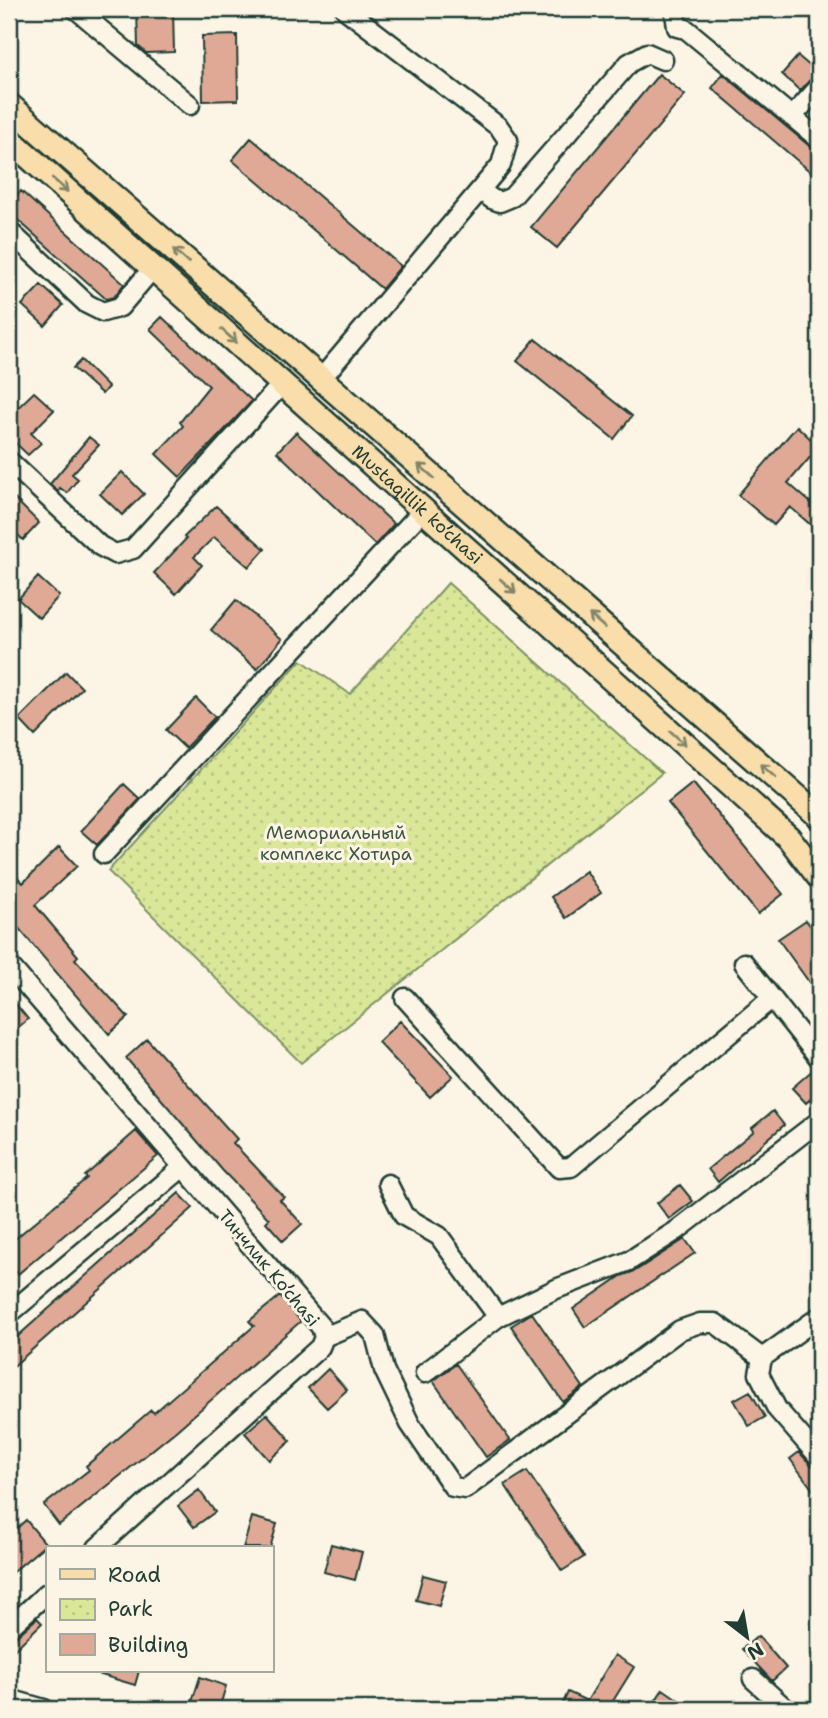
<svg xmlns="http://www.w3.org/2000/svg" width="828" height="1718" font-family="'Shantell Sans',sans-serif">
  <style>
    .park { fill: url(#park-dots); stroke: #7c9266; stroke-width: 2 }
    .building { fill: #dfa995; stroke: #1f3d34; stroke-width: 2 }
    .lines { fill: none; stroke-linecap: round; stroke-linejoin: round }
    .minor-casing { stroke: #1f3d34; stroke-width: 23 }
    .major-casing { stroke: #1f3d34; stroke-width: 28 }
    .minor { stroke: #fcf5e5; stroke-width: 18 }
    .major { stroke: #f9ddab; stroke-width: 23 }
    .oneway { stroke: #81856a }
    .labels { text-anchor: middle; stroke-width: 6; stroke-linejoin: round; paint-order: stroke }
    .street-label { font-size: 18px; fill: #1f3d34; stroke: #fcf5e5 }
    .park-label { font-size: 18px; fill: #3b5643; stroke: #fcf5e5 }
  </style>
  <defs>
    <pattern id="park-dots" width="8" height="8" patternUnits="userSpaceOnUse" patternTransform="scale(1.75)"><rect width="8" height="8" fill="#dae698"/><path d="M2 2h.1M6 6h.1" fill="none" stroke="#bbc684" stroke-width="1.8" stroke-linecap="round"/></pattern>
  </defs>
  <rect width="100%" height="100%" fill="#fcf5e5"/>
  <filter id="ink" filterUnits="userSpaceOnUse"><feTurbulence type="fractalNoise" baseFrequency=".0143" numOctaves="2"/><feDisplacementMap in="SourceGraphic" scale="14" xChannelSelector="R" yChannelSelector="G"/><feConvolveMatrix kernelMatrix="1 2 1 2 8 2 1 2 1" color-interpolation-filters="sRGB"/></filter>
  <g filter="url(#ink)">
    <path class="park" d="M448,583L662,773L301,1063L108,871L301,660L350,694Z"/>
    <path class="building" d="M137,9H173L174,52L146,53L138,46Z
      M237,35L238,100L203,101L202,36Z
      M798,56L817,72L800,91L782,74Z
      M659,74L685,95L557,248L531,227Z
      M723,74L812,148L819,150V179L712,88Z
      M251,138L401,266L382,289L232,160Z
      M21,191L124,284L114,297L106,299L9,212V204Z
      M41,285L63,305L45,326L22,305Z
      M162,317L252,401L180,477L156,454L183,426L180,422L209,386L150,329Z
      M535,339L632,416L614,439L517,361Z
      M81,360L108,387L102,394L73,368Z
      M34,392L54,410L31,433L41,443L28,455L9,437V416Z
      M797,426L819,447L788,483L819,510V532L790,507L774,525L738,495Z
      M296,432L394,524L375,545L277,452Z
      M89,437L99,445L72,474L78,479L67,493L60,488L58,491L50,484Z
      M122,472L144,494L122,515L100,494Z
      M9,493L39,523L23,540L9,526Z
      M216,506L265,549L249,567L214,537L194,557L202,565L176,594L154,573L186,539L184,537Z
      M38,577L59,596L39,618L18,599Z
      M236,600L282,639L257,669L211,630Z
      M66,672L82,688L35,736L19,719Z
      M196,698L215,717L185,748L166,730Z
      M693,783L783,894L758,914L668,803Z
      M124,784L140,799L97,845L81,831Z
      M59,847L77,866L35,905L78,956L75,959L128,1017L109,1034L9,917V868L23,883Z
      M586,871L601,893L566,918L551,897Z
      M806,920L819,938V996L778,939Z
      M9,996L28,1019L9,1035Z
      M400,1021L453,1076L430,1097L378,1042Z
      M147,1039L237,1139L233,1143L284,1197L280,1200L302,1224L283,1241L266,1222L269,1219L223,1171L126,1058Z
      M815,1068L819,1069V1091L806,1103L792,1088Z
      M773,1111L784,1125L718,1182L708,1169L754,1131L752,1128Z
      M136,1131L158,1156L18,1274L9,1263V1244L87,1178L85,1176Z
      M680,1185L693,1201L669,1219L657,1203Z
      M179,1193L193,1208L9,1370V1344Z
      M685,1239L695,1253L585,1327L573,1309L621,1276L635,1271Z
      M280,1296L301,1321L177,1430L59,1525L44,1505L89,1470L86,1466L151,1410L154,1413L254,1326L249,1321Z
      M532,1313L583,1387L563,1402L511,1326Z
      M456,1364L510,1440L486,1457L433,1381Z
      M328,1369L347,1390L327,1408L308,1388Z
      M750,1391L765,1417L749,1426L734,1400Z
      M267,1414L291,1441L269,1460L245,1433Z
      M799,1452L811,1465L819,1468V1498L790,1459Z
      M527,1471L584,1557L562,1571L505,1485Z
      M199,1490L215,1512L194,1527L178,1506Z
      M252,1517L277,1524L270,1548H243Z
      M26,1520L46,1544L9,1575V1535Z
      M331,1544L362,1552L355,1580L324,1572Z
      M423,1575L446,1581L439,1606L416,1600Z
      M37,1618L42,1623L9,1655V1639L17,1636Z
      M758,1636L786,1668L772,1681L742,1649Z
      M615,1655L634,1667L608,1709H570L562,1705L568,1692L587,1701Z
      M99,1671H139L135,1685L98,1674Z
      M200,1677L226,1686L219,1709H205L191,1705Z
      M663,1689L692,1709H650Z"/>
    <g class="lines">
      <g class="minor-casing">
        <path id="minor" d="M76,9L190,105
          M677,9L675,13L677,27L686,29L819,139
          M792,117L819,87
          M480,190L492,199L500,202L512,197L629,63L647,53L663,60
          M9,231L87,304L103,312L120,307L153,268
          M321,379L501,165L508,140L499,127L345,9
          M9,461L100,546L115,554L133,549L282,384
          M104,854L423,510
          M744,963L819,1058
          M9,965L321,1327L324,1337L320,1347L97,1548
          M405,998L559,1168L571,1167L772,998
          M388,1184L404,1216L439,1236L498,1317
          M9,1314L183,1167
          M819,1317L762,1358L759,1374L777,1409L819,1457
          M324,1337L362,1321L375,1335L384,1370L410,1424L453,1487L465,1489L680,1330L700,1323H715L762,1358
          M425,1373L498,1317L556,1289L629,1261L676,1231L819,1121
          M9,1628L47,1593
          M753,1679L786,1709
          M9,1699L44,1709"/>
      </g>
      <g class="major-casing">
        <g id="major">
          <path d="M9,105L819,816"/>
          <path id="s1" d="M9,139L789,838L819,877"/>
        </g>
      </g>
      <use href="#minor" class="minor"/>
      <use href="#major" class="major"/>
    </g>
    <defs><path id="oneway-shaft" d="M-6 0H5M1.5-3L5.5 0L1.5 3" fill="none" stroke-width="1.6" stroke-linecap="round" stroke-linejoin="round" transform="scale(1.75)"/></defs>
    <g class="oneway">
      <use href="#oneway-shaft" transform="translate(60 185) rotate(42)"/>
      <use href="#oneway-shaft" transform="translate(181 256) rotate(-139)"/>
      <use href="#oneway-shaft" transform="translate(229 336) rotate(42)"/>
      <use href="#oneway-shaft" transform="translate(426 471) rotate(-139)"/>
      <use href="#oneway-shaft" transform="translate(508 586) rotate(42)"/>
      <use href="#oneway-shaft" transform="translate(597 621) rotate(-139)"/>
      <use href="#oneway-shaft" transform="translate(678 738) rotate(42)"/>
      <use href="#oneway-shaft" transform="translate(768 771) rotate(-139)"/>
    </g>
  </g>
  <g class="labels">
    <g class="street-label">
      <text dy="6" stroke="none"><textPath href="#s1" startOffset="548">Mustaqillik ko’chasi</textPath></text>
      <text transform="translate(269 1268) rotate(50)" y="6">Тинчлик Ko’chasi</text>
    </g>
    <g class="park-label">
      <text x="336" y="839">Мемориальный<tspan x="336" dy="21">комплекс Хотира</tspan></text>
    </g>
  </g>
  <rect width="828" height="1718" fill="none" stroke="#fcf5e5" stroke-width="35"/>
  <rect x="18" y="18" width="793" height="1683" fill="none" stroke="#1f3d34" stroke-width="2.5" filter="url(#ink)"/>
  <rect x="46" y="1546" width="228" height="126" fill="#fcf5e5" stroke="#a4ab9e" stroke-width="2"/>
  <rect x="60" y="1569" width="35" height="10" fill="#f9ddab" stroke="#a4ab9e" stroke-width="2"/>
  <text x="108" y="1582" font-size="21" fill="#1f3d34">Road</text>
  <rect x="60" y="1599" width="35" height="21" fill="url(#park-dots)" stroke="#a4ab9e" stroke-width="2"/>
  <text x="108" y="1616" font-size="21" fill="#1f3d34">Park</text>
  <rect x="60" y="1634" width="35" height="21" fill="#dfa995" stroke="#a4ab9e" stroke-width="2"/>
  <text x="108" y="1652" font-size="21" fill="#1f3d34">Building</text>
  <g transform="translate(747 1637) rotate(149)" stroke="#fcf5e5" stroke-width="5" paint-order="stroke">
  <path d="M0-5L12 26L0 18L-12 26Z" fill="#1f3d34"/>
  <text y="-10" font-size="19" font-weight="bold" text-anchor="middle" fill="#1f3d34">N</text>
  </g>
</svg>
